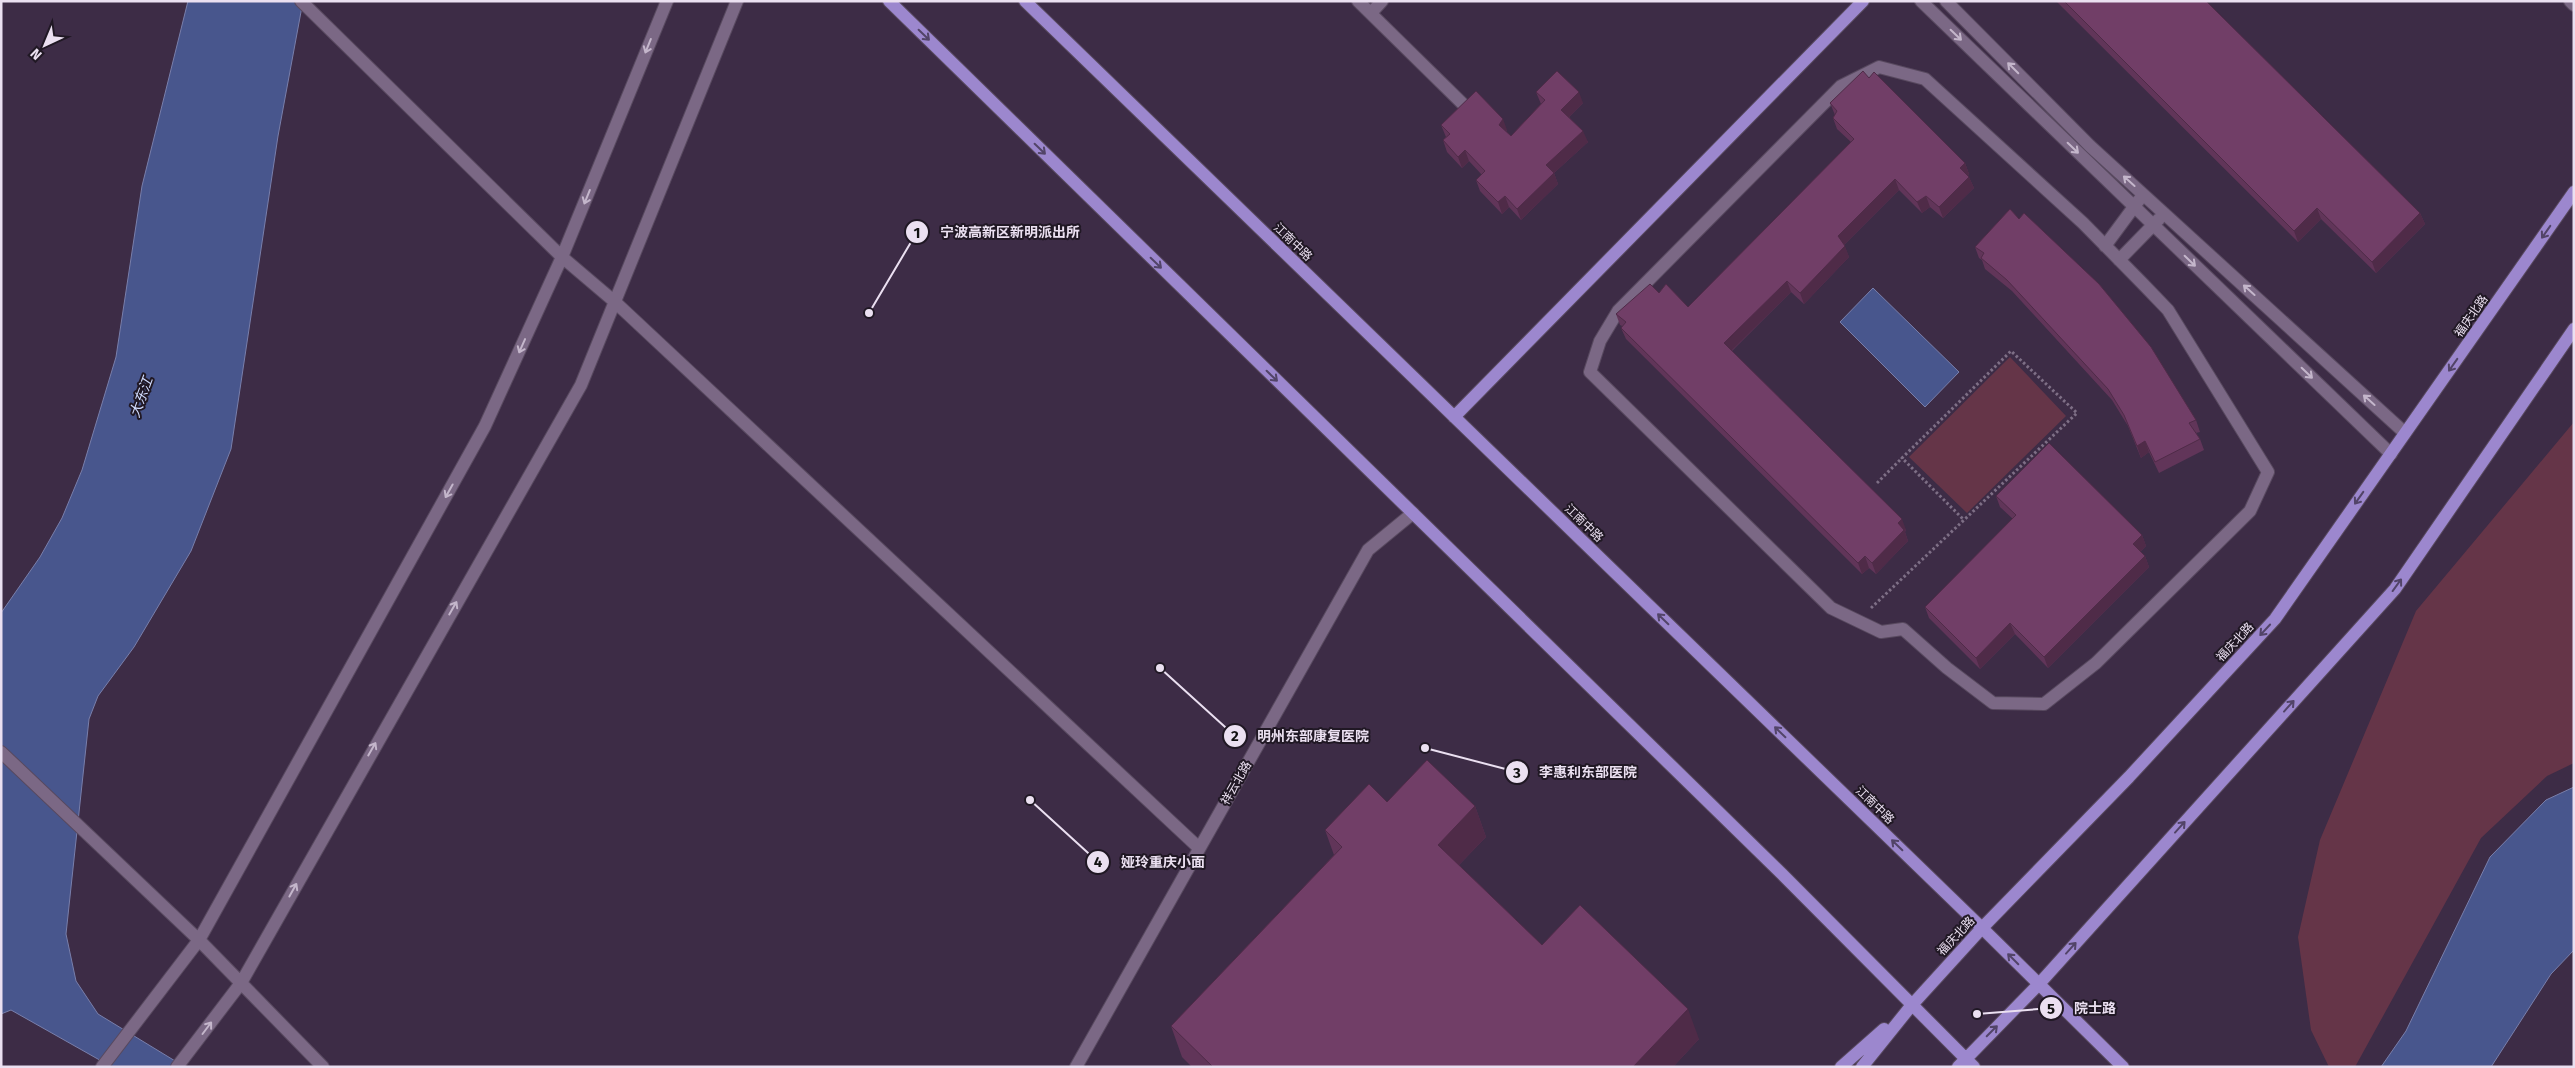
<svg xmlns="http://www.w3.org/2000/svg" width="2575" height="1068" font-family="'Fira Sans','Noto Sans SC',sans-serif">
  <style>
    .green { fill: #653548 }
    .water { fill: #48568d; stroke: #797fab }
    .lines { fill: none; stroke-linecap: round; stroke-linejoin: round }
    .minor-casing { stroke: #58495f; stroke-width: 14 }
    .major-casing { stroke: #58495f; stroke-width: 14 }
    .path { stroke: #7e6f86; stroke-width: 3; stroke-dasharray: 2.5 2.5; stroke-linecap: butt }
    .minor { stroke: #7b6885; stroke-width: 12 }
    .major { stroke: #9c87ce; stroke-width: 12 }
    .wall { fill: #613559 }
    .shaded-wall { fill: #4f2b48 }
    .building { fill: #713e67; stroke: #4f2b48 }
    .oneway { stroke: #524468 }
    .oneway2 { stroke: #c4b6cb }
    .labels { text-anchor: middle; stroke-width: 4; stroke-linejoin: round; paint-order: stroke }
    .street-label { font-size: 12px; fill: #ebe0f1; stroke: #201824 }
    .water-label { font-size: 14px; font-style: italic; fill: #d1dcfe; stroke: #201824 }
    .leader { fill: none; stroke: #ebe0f1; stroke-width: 2 }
    .callout-dot { fill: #ebe0f1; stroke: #201824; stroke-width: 2 }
    .mark-label { font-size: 15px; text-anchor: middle; font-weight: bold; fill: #111 }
    .callout-label { font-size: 14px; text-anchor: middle; font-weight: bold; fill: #ebe0f1; stroke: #201824; stroke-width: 4; stroke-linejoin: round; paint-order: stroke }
  </style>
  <rect width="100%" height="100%" fill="#3d2c46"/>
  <path class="green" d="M2010,357L2066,416L1967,513L1909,457Z
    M2574,422V763L2547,776L2481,838L2355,1067H2329L2311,1030L2298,937L2320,840L2416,611Z"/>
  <path class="water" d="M188,1H303L278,136L231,449L191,551L134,647L98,696L89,719L66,934L76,981L98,1014L185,1067H112L11,1010L1,1014V613L40,557L62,518L82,470L116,357L142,186Z
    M1873,288L1959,372L1925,407L1840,322Z
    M2574,787V950L2551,974L2491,1067H2381L2406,1031L2490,857L2546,800Z"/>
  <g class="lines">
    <g class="minor-casing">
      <path id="minor" d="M301,1L562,257L615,302L1199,848
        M1358,1L1471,112
        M1921,1L2391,454
        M1946,1L2090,146L2405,433
        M2570,1L2574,5
        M1371,13L1382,1
        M1879,67L1925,79L2083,223L2143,284L2168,310L2268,472L2250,511L2096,663L2044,704L1993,703L1947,668L1903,629L1881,632L1831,608L1590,372L1600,341L1618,311L1841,86Z
        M2105,246L2139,200
        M2119,260L2159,219
        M1,752L199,940L323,1067
        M102,1067L199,940L485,426L562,257L667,1
        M177,1067L241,983L581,385L737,1
        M1076,1067L1368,550L1413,513"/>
    </g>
    <g class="major-casing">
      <path id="major" d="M889,1L1782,874L1974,1067
        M1025,1L1982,928L2123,1067
        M1454,417L1863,1
        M1841,1067L1884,1029
        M1862,1067L1911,1006L1982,928L2129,777L2275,619L2574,192
        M1958,1067L2039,984L2395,589L2574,329"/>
    </g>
    <path class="path" d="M1877,483L1902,458
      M1871,608L2077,413L2011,351L1902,458L1964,520"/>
    <use href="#minor" class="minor"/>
    <use href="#major" class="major"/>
  </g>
  <path class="wall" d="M2056,1H2206L2420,213L2425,224L2376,273L2321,219L2298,242Z
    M1869,78L1965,163L1969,174L1968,175L1974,188L1943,218L1930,207L1922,213L1899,190L1844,245L1849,257L1804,304L1791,292L1732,351L1906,530L1905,532L1908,541L1876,574L1869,568L1862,574L1626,339L1621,328L1622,326L1620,325L1616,314L1659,293L1688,307L1851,142L1837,129L1833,118L1835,115L1830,103Z
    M1536,92L1583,103L1569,117L1588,142L1554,173L1558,184L1521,220L1509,207L1502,214L1480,191L1476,180L1482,175L1469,161L1462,168L1447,152L1443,140L1446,137L1441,125L1507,130L1506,132L1511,136L1541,104Z
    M2010,209L2196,420L2200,432L2196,433L2200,439L2204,450L2159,473L2149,452L2141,458L2128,426L2112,400L2012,291L1985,269L1982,260L1979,258L1975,247Z
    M1996,496L2142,535L2146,546L2140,552L2145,556L2149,567L2048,668L2015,634L1980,669L1929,618L1925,607L2013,519L2000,507Z
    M1387,802L1475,806L1486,837L1459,865L1542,945L1699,1039L1673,1067H1192L1182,1057L1171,1026L1334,855L1325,830Z"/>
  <path class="shaded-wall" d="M1579,92L1583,103L1565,121L1561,110Z
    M1503,119L1507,130L1504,136L1499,125Z
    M1583,131L1588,142L1554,173L1558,184L1521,220L1517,209L1546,165Z
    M1465,150L1469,161L1462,168L1458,157Z
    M1965,163L1969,174L1964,179L1960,168Z
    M1969,177L1974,188L1943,218L1939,207Z
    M1895,179L1899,190L1842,247L1838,236Z
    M1505,196L1509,207L1502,214L1498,202Z
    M1926,196L1930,207L1922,213L1917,202Z
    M2317,208L2321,219L2298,242L2294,231Z
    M2420,213L2425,224L2376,273L2372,262Z
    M1845,246L1849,257L1804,304L1800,293Z
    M1787,281L1791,292L1728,354L1724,343Z
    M2145,441L2149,452L2141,458L2137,446Z
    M1902,519L1906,530L1905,532L1908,541L1876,574L1872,563L1898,523Z
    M2142,535L2146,546L2137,555L2133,544Z
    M1865,556L1869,568L1862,574L1858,563Z
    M2145,556L2149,567L2048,668L2044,657Z
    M2010,623L2015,634L1980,669L1976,658Z
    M1475,806L1486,837L1449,875L1438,845Z
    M1688,1009L1699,1039L1673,1067H1633Z"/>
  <path class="building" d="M2064,1H2206L2420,213L2372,262L2317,208L2294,231Z
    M1557,71L1579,92L1561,110L1583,131L1546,165L1554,173L1517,209L1505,196L1498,202L1476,180L1485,171L1465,150L1458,157L1443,140L1450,134L1441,125L1476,91L1503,119L1499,125L1511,136L1545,100L1536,92Z
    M1863,71L1869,78L1874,72L1965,163L1960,168L1969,177L1939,207L1926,196L1917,202L1895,179L1838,236L1845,246L1800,293L1787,281L1724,343L1902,519L1898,523L1904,530L1872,563L1865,556L1858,563L1621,328L1626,322L1616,314L1650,284L1659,293L1666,284L1688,307L1854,139L1833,118L1837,111L1830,103Z
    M2010,209L2019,219L2024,213L2099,284L2151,347L2196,420L2189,423L2200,439L2155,462L2145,441L2137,446L2124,415L2108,389L2007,280L1981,258L1984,253L1975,247Z
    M2049,443L2142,535L2133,544L2145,556L2044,657L2010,623L1976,658L1925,607L2016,515L1996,496Z
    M1427,760L1475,806L1438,845L1542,945L1580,905L1688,1009L1633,1067H1213L1171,1026L1342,847L1325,830L1369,784L1387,802Z"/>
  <defs><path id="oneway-shaft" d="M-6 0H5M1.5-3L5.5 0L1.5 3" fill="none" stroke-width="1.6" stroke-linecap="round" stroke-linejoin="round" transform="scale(1.25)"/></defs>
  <g class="oneway">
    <use href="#oneway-shaft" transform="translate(924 35) rotate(44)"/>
    <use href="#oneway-shaft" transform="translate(1040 149) rotate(44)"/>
    <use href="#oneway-shaft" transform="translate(2546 232) rotate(125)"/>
    <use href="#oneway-shaft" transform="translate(1156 263) rotate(44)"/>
    <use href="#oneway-shaft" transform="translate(2453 365) rotate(125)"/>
    <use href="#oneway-shaft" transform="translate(1272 376) rotate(44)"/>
    <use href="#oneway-shaft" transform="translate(2359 498) rotate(125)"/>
    <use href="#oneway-shaft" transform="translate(2397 585) rotate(-54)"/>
    <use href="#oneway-shaft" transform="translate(1663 619) rotate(-136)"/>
    <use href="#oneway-shaft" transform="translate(2265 630) rotate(133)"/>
    <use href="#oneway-shaft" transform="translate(2289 706) rotate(-48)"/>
    <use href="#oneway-shaft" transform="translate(1780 732) rotate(-136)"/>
    <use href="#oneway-shaft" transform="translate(2180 827) rotate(-48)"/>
    <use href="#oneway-shaft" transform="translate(1897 845) rotate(-136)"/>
    <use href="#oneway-shaft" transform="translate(2071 948) rotate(-48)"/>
    <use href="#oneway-shaft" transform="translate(2013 959) rotate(-135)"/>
    <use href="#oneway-shaft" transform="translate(1992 1031) rotate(-45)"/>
  </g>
  <g class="oneway2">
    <use href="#oneway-shaft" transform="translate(1956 35) rotate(44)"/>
    <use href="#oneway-shaft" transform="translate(648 46) rotate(112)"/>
    <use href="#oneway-shaft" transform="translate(2013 68) rotate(-135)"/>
    <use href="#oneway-shaft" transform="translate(2073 148) rotate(44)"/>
    <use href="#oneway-shaft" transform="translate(2129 181) rotate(-138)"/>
    <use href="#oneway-shaft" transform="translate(587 197) rotate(112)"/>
    <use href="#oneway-shaft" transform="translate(2190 261) rotate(44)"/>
    <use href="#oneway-shaft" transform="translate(2249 290) rotate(-138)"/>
    <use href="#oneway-shaft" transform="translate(522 346) rotate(114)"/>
    <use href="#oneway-shaft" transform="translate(2307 373) rotate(44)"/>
    <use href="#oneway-shaft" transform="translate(2369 400) rotate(-138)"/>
    <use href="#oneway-shaft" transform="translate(449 491) rotate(119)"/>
    <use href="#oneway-shaft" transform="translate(453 608) rotate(-60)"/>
    <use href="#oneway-shaft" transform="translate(372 749) rotate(-60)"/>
    <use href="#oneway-shaft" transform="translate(293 890) rotate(-61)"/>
    <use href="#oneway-shaft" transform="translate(207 1028) rotate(-53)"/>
  </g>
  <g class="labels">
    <g class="street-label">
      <text transform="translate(1293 242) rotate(44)" y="4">江南中路</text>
      <text transform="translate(2471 316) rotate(-55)" y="4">福庆北路</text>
      <text transform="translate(1584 523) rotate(44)" y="4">江南中路</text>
      <text transform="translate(2235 642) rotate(-47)" y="4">福庆北路</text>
      <text transform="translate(1236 783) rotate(-60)" y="4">祥云北路</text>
      <text transform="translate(1875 805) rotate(44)" y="4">江南中路</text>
      <text transform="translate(1956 936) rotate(-47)" y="4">福庆北路</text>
    </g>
    <g class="water-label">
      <text transform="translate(141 397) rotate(-70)" y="5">大东江</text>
    </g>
  </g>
  <path class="leader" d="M869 313L917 232M1160 668L1235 736M1425 748L1517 772M1030 800L1098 862M1977 1014L2051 1008"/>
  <g class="callout-dot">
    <circle cx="869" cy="313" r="5"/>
    <circle cx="1160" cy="668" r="5"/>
    <circle cx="1425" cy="748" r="5"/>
    <circle cx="1030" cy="800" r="5"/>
    <circle cx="1977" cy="1014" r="5"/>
    <circle cx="917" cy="232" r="12"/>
    <circle cx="1235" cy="736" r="12"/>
    <circle cx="1517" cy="772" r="12"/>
    <circle cx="1098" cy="862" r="12"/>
    <circle cx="2051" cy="1008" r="12"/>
  </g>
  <g class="mark-label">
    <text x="917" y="238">1</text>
    <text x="1235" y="741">2</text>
    <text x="1517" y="778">3</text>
    <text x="1098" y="867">4</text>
    <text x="2051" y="1014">5</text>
  </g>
  <g class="callout-label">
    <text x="1010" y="237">宁波高新区新明派出所</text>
    <text x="1313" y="741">明州东部康复医院</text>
    <text x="1588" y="777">李惠利东部医院</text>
    <text x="1163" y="867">娅玲重庆小面</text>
    <text x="2095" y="1013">院士路</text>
  </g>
  <rect width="2575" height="1068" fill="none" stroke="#ebe0f1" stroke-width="5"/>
  <g transform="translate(45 45) rotate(224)" stroke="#201824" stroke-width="4" paint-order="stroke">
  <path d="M0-4L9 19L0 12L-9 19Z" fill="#ebe0f1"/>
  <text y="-8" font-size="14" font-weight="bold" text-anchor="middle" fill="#ebe0f1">N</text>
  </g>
</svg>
